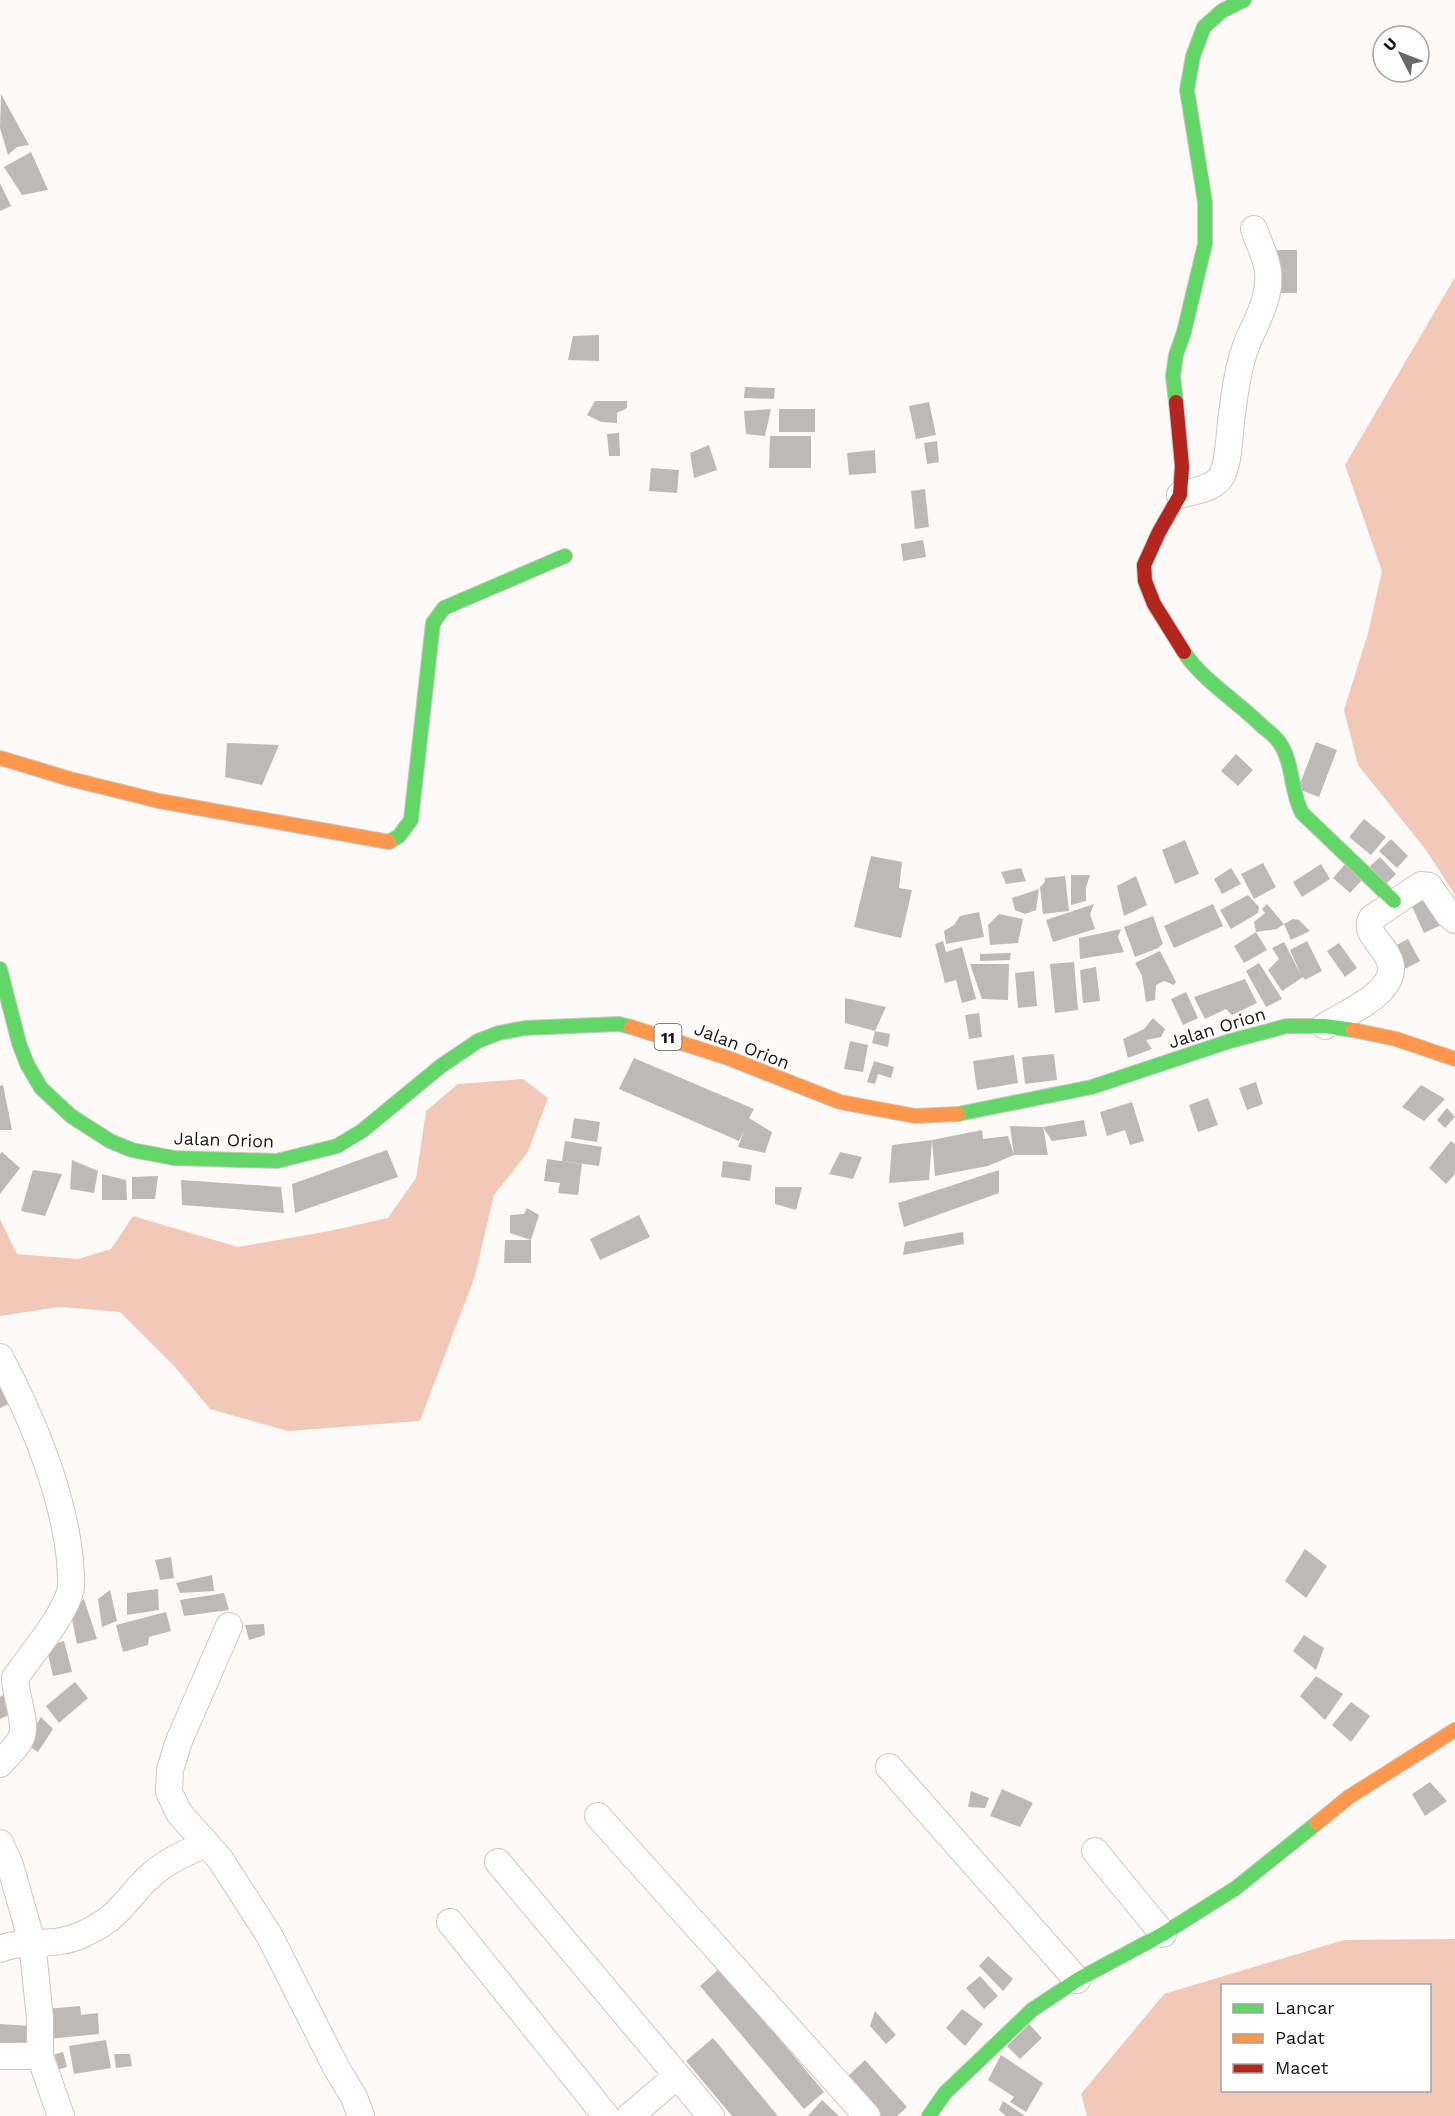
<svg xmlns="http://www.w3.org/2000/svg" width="1455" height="2116" viewBox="0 0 1455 2116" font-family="'Work Sans',sans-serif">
<rect width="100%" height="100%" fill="#fdfaf8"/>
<path fill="#f2c9b8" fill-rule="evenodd" d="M 1455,277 L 1455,895 L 1426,850 L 1358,765 L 1344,710 L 1368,633 L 1382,571 L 1345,465 Z
M 523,1079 L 548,1098 L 528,1152 L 494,1195 L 475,1276 L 420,1421 L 288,1431 L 210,1409 L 175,1367 L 120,1312 L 59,1307 L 0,1316 L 0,1219 L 17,1254 L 78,1259 L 111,1249 L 133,1216 L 238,1247 L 329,1231 L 388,1218 L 416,1178 L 426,1111 L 458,1084 Z
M 1455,1939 L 1455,2116 L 1087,2116 L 1081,2094 L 1164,1994 L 1344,1940 ZM 1222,1986 L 1430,1986 L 1430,2090 L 1222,2090 Z"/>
<path fill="#bcb9b7" d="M 1,94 L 29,145 L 17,147 L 8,155 L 0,128 Z
M 31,152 L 48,190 L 22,195 L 4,167 Z
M 0,183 L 11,206 L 0,211 Z
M 1270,250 L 1297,250 L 1297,293 L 1270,293 Z
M 599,335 L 599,361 L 568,360 L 573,336 Z
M 745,387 L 775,388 L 774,399 L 744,398 Z
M 595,401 L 627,401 L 627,408 L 617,413 L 617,423 L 601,422 L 587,415 Z
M 929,402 L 936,435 L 916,439 L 909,406 Z
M 771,409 L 765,436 L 746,434 L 744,411 Z
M 779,409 L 815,409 L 815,432 L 779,432 Z
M 619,433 L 620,456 L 609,456 L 607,434 Z
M 770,436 L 811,436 L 811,468 L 769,468 Z
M 937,441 L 939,462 L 927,464 L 924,443 Z
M 709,445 L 717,470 L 694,478 L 690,453 Z
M 875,450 L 876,473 L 849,475 L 847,453 Z
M 651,468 L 679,470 L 677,493 L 649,491 Z
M 925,489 L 929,527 L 915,529 L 911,491 Z
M 923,540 L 926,557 L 903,561 L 901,544 Z
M 1316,742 L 1337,750 L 1319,797 L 1298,789 Z
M 227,743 L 279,745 L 262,785 L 225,777 Z
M 1236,754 L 1253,770 L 1238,786 L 1221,771 Z
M 1364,819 L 1386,837 L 1371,855 L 1349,837 Z
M 1391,839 L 1408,856 L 1397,868 L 1379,851 Z
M 1185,840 L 1199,874 L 1175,884 L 1162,850 Z
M 871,856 L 902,862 L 899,888 L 912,890 L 901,938 L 854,927 Z
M 1380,857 L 1396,874 L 1383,887 L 1366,870 Z
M 1347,862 L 1365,877 L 1350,893 L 1333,878 Z
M 1263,863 L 1276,887 L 1254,899 L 1241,874 Z
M 1321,864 L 1330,879 L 1302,897 L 1293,882 Z
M 1021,868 L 1026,881 L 1006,884 L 1001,872 Z
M 1231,868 L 1241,884 L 1222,894 L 1214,879 Z
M 1071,875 L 1090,875 L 1086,887 L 1086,901 L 1071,905 Z
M 1065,876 L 1069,911 L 1043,914 L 1040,887 L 1045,882 L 1045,878 Z
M 1136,876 L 1147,905 L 1124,916 L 1117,886 Z
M 1039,889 L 1036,910 L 1025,914 L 1015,910 L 1012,898 Z
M 1427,894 L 1441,925 L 1424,933 L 1410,902 Z
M 1248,895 L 1259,907 L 1258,913 L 1231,929 L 1220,910 Z
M 1094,904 L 1090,914 L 1095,929 L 1053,942 L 1046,920 Z
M 1213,904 L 1223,926 L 1174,948 L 1164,926 Z
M 1267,904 L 1284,924 L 1277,929 L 1256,932 L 1267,950 L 1244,963 L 1234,946 L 1256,932 L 1254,922 L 1265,913 L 1262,909 Z
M 979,912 L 984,937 L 946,944 L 944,931 L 954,925 L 960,916 Z
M 999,914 L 1023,919 L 1018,943 L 990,945 L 988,925 Z
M 1153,916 L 1163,944 L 1158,948 L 1135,957 L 1124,927 Z
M 1293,919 L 1299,920 L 1310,931 L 1291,940 L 1284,924 Z
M 1121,929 L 1118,937 L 1124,952 L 1080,959 L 1079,938 Z
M 1408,939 L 1420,961 L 1403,970 L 1391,948 Z
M 943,941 L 946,952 L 962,947 L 976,999 L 962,1003 L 956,980 L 945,983 L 935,944 Z
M 1307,941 L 1322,971 L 1305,980 L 1303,977 L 1282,991 L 1268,970 L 1279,959 L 1272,948 L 1284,942 L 1301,975 L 1290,950 Z
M 1339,943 L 1357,968 L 1345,977 L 1327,951 Z
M 1160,951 L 1176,982 L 1174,985 L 1164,981 L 1156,985 L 1155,1000 L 1146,1002 L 1142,976 L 1135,963 Z
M 1011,953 L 1010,960 L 980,961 L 980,954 Z
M 1074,962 L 1078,1010 L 1055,1013 L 1050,964 Z
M 1259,963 L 1282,999 L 1266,1007 L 1246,971 Z
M 970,964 L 1009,964 L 1008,1000 L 982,999 Z
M 1096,967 L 1100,1001 L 1083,1003 L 1080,970 Z
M 1034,971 L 1037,1006 L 1018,1008 L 1015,973 Z
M 1245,979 L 1257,1003 L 1232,1015 L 1226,1009 L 1205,1019 L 1194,997 Z
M 1186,992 L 1198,1018 L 1183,1025 L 1171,999 Z
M 845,998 L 886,1007 L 875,1031 L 845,1023 Z
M 979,1013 L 982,1037 L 969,1039 L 965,1015 Z
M 1153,1018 L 1165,1029 L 1161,1037 L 1146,1040 L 1152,1049 L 1128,1058 L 1123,1039 L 1144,1029 Z
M 875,1031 L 890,1034 L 888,1047 L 872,1043 Z
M 850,1041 L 868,1045 L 863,1072 L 844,1069 Z
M 1054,1054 L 1057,1080 L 1025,1084 L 1022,1057 Z
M 1014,1055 L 1018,1083 L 977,1090 L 973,1061 Z
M 634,1058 L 754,1109 L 749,1118 L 772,1132 L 765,1153 L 738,1147 L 744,1131 L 739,1141 L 619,1089 Z
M 874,1061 L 894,1067 L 891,1078 L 878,1074 L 875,1084 L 867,1082 Z
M 1256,1082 L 1263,1104 L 1247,1110 L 1239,1088 Z
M 3,1085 L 12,1130 L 0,1130 L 0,1086 Z
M 1421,1085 L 1445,1099 L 1424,1121 L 1402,1107 Z
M 1208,1098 L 1218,1125 L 1198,1132 L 1189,1105 Z
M 1132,1102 L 1144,1141 L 1130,1145 L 1125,1130 L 1107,1136 L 1100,1112 Z
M 1447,1108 L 1455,1117 L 1445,1128 L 1437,1120 Z
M 574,1118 L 600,1122 L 597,1142 L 571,1138 Z
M 1084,1120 L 1087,1136 L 1052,1141 L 1043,1127 L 1048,1155 L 1014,1155 L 1010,1126 L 1043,1127 Z
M 982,1130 L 983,1139 L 1008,1136 L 1014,1155 L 988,1166 L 935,1176 L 932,1140 L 929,1180 L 889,1183 L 892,1145 L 932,1140 Z
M 565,1141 L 602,1147 L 599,1166 L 562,1161 Z
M 1451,1141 L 1455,1144 L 1455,1174 L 1446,1184 L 1429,1168 Z
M 387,1150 L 398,1177 L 295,1213 L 292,1184 Z
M 2,1152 L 20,1168 L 0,1194 L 0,1154 Z
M 840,1152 L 862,1157 L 853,1179 L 829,1174 Z
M 547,1159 L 582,1164 L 578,1195 L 558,1193 L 560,1183 L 544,1181 Z
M 72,1160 L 98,1171 L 94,1193 L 70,1189 Z
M 723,1161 L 752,1165 L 750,1181 L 721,1177 Z
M 33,1170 L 62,1174 L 45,1216 L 21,1211 Z
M 999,1170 L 999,1193 L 904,1227 L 898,1203 Z
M 102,1174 L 126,1180 L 127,1200 L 102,1200 Z
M 158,1176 L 155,1199 L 132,1199 L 132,1177 Z
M 181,1180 L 281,1187 L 284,1213 L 182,1205 Z
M 775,1187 L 802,1187 L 796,1210 L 775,1204 Z
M 527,1208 L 539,1215 L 531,1240 L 510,1233 L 510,1215 L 524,1214 Z
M 639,1215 L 650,1237 L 600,1260 L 590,1239 Z
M 963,1232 L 964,1244 L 903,1255 L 905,1242 Z
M 505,1240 L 531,1240 L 531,1263 L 504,1263 Z
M 0,1382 L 9,1404 L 0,1408 Z
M 1305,1549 L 1327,1566 L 1306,1598 L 1285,1581 Z
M 171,1557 L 174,1578 L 160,1580 L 155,1560 Z
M 212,1575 L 214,1591 L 180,1593 L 176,1583 Z
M 158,1589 L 159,1610 L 127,1615 L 127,1593 Z
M 110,1590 L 117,1621 L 102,1627 L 98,1599 Z
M 224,1593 L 229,1610 L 184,1616 L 180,1600 Z
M 84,1599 L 97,1639 L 77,1644 L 70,1609 Z
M 166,1612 L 171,1631 L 149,1637 L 148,1645 L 123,1652 L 116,1625 Z
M 264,1624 L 265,1635 L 249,1640 L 245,1625 Z
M 1304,1635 L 1324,1648 L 1316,1670 L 1293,1651 Z
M 64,1641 L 72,1672 L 53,1676 L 46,1646 Z
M 1316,1676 L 1343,1694 L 1325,1720 L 1300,1696 Z
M 75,1682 L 88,1698 L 59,1723 L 46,1706 Z
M 6,1693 L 17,1711 L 0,1719 L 0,1697 Z
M 1351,1702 L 1370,1716 L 1351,1742 L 1332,1725 Z
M 41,1717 L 53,1729 L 38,1752 L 24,1743 Z
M 1430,1782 L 1447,1801 L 1425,1816 L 1412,1794 Z
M 1002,1789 L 1033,1803 L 1020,1827 L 990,1816 Z
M 971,1791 L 989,1798 L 985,1808 L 968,1807 Z
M 988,1956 L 1013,1979 L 1003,1991 L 979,1966 Z
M 720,1968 L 824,2092 L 804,2109 L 700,1986 Z
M 980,1976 L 998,1996 L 984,2009 L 966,1988 Z
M 80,2006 L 81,2015 L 98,2013 L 99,2034 L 48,2039 L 46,2009 Z
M 962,2009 L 983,2024 L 965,2046 L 946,2028 Z
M 875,2011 L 896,2035 L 886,2044 L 870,2026 Z
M 0,2024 L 32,2026 L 35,2038 L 24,2050 L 0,2044 Z
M 1029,2024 L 1042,2038 L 1020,2059 L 1007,2046 Z
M 713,2038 L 778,2116 L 732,2116 L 686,2061 Z
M 106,2040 L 111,2068 L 74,2074 L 69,2046 Z
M 63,2052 L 67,2067 L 49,2072 L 45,2057 Z
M 114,2054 L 130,2054 L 132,2066 L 116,2068 Z
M 1001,2055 L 1043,2083 L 1026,2112 L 1010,2102 L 1014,2097 L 988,2080 Z
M 865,2060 L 907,2107 L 897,2116 L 881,2116 L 847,2077 Z
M 822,2100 L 839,2116 L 808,2116 Z
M 1003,2101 L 1025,2116 L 1006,2116 L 999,2110 Z"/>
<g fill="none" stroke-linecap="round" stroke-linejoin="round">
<defs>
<path id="street" d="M 1180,495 C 1194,491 1213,489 1221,477 C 1230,462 1229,431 1232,414 C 1235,391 1238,368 1246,346 C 1255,322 1271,300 1268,272 C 1267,258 1258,242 1254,229
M 1325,1026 C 1343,1015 1365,1006 1380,991 C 1414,956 1358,940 1372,918 L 1421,885 L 1429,886 L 1449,915 L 1455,920
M 0,1357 C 32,1418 63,1491 70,1560 C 70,1570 73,1583 70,1592 C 63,1617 31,1655 15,1678 C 15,1695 28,1724 21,1738 C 17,1747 7,1756 0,1764
M 229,1626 L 179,1741 L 170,1770 L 169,1792 L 179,1813 L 220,1859 L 269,1935 L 337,2069 L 354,2097 L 361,2116
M 889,1767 L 1077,1980
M 598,1816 L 867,2116
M 0,1843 L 10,1865 L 32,1942 L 40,2018 L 40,2056 L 61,2116
M 1095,1851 L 1163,1934
M 498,1862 L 711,2116
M 450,1922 L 606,2116
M 0,1949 C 28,1938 53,1948 81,1935 C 90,1931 101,1925 109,1919 C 123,1908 134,1891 147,1879 C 164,1862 185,1853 206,1844
M 0,2056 L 40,2056
M 630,2116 L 677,2076"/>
<path id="fast" d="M 1176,402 L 1173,376 L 1176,355 L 1184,332 L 1205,244 L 1205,202 L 1187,90 L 1193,56 L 1204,27 L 1222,11 L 1244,0
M 1184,652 C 1202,680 1238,702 1262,726 C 1268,731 1275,736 1279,742 C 1294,763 1290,791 1302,813 L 1394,901
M 389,842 L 399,836 L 411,820 L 433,623 L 444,608 L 565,556
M 0,969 L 19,1043 L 27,1064 L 41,1088 L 71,1116 L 110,1141 L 132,1150 L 174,1158 L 277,1161 L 337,1146 L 362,1131 L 441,1066 L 478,1041 L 499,1033 L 525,1028 L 619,1024 L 631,1027
M 958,1114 L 1092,1087 L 1230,1041 L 1287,1026 L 1325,1026 L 1353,1030
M 929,2116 L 945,2093 L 1032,2010 L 1077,1980 L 1163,1934 L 1236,1888 L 1317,1823"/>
<path id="slow" d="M 0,758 L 70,779 L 159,801 L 389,842
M 631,1027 L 728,1058 L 840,1102 L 915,1116 L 958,1114
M 1353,1030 L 1396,1039 L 1455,1059
M 1317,1823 L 1349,1797 L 1455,1730"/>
<path id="jam" d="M 1176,402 L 1182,466 L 1180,495 L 1159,532 L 1144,565 L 1145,581 L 1154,604 L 1184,652"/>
</defs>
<use href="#street" stroke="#cac7c5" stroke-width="28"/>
<use href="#fast" stroke="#cac7c5" stroke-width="16"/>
<use href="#slow" stroke="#cac7c5" stroke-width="16"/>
<use href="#jam" stroke="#cac7c5" stroke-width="16"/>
<use href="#street" stroke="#fffefe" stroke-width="26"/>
<use href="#fast" stroke="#63d668" stroke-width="14"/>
<use href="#slow" stroke="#ff974d" stroke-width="14"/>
<use href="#jam" stroke="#b3261e" stroke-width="14"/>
</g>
<g text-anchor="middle" stroke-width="4.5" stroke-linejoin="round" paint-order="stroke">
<rect fill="#fff" stroke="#5f5d5c" stroke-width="1.5" x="654.5" y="1024" width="27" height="26" rx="4.5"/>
<g font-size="16" font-weight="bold" fill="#1b1716">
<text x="668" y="1043">11</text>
</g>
<g font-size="18" fill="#1b1716" stroke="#fff">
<text transform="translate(1217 1028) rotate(-17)" y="6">Jalan Orion</text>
<text transform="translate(742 1046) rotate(21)" y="6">Jalan Orion</text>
<text transform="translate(224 1140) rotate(2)" y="6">Jalan Orion</text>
</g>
</g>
<rect x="1221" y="1984" width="210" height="108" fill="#ffffff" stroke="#a4a2a2" stroke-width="1.5"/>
<rect x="1233" y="2004" width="30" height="9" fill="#63d668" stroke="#a4a2a2" stroke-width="1.5"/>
<text x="1275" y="2014" font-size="18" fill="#1b1716">Lancar</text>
<rect x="1233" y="2034" width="30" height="9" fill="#ff974d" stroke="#a4a2a2" stroke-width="1.5"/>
<text x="1275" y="2044" font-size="18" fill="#1b1716">Padat</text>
<rect x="1233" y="2064" width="30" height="9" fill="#b3261e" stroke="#a4a2a2" stroke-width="1.5"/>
<text x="1275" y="2074" font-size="18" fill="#1b1716">Macet</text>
<g transform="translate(1401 54) rotate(312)"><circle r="28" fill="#ffffff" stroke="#a4a2a2" stroke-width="1.5"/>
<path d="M0-4.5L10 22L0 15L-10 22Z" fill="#6a6665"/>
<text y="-9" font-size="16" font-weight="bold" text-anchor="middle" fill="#1b1716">U</text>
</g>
</svg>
